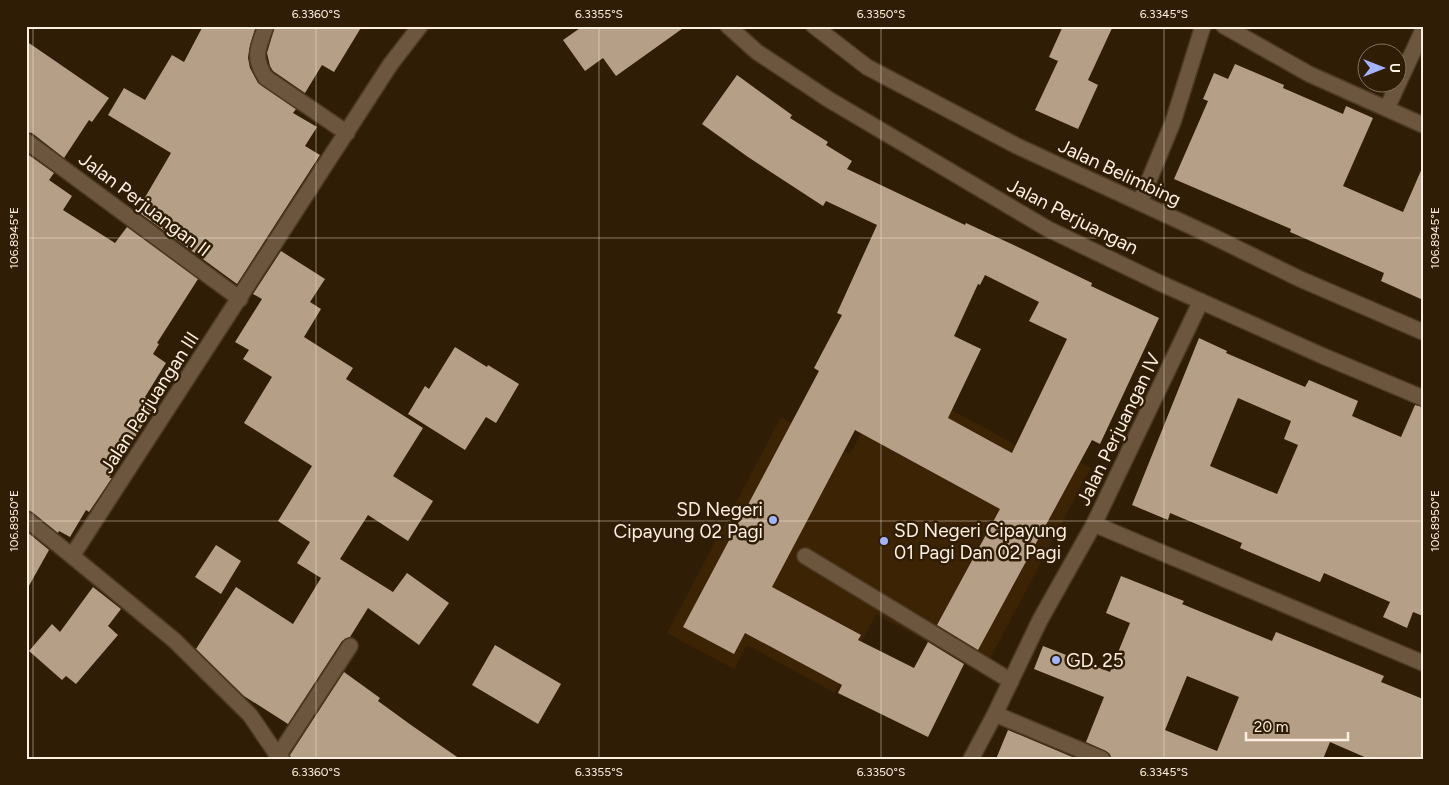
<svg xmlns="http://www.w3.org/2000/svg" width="1449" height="785" viewBox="0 0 1449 785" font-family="Figtree,sans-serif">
<rect width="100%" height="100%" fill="#301d06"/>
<path fill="#3b2304" d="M 891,377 L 1031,453 L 1038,440 L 1091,468 L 983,672 L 876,614 L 835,693 L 747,645 L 734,669 L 667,633 L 781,417 L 850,454 Z"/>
<path fill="#b69f87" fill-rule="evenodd" d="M 203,26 L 256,26 L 250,45 L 248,58 L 250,68 L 258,83 L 296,109 L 293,113 L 317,127 L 305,146 L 320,155 L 237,284 L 137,211 L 171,153 L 108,115 L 124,88 L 145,100 L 172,55 L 184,62 Z
M 275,26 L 362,26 L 334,72 L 322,65 L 305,93 L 273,71 L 270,66 L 267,53 Z
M 583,26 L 686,26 L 616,76 L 603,58 L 585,71 L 563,40 Z
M 1063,26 L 1113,26 L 1088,80 L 1098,85 L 1078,129 L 1035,110 L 1058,61 L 1049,57 Z
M 26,41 L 109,98 L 92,122 L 89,120 L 64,158 L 32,133 L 26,132 Z
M 1235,64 L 1284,85 L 1283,88 L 1343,114 L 1346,106 L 1373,118 L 1343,186 L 1403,212 L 1423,166 L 1423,300 L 1381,281 L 1384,273 L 1290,232 L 1291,229 L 1174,179 L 1208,101 L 1203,99 L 1214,73 L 1228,79 Z
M 737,75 L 792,115 L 790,118 L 828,142 L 826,145 L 852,161 L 847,169 L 965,225 L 966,223 L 1020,248 L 1092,283 L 1091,286 L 1159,318 L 1100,444 L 1092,440 L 978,650 L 937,625 L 1000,509 L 855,430 L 772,587 L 861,635 L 858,640 L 914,668 L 928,642 L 964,664 L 928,737 L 838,693 L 842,685 L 745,633 L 734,654 L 683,627 L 819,371 L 814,368 L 842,315 L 837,313 L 877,225 L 826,201 L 823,206 L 748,157 L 702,124 ZM 985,275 L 1039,302 L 1029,321 L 1067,339 L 1012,453 L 948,418 L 981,349 L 954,336 L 978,284 L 980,285 Z
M 26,153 L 54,173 L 49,180 L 72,196 L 63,210 L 115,243 L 127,227 L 198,279 L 157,343 L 159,344 L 153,354 L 166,363 L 145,397 L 156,404 L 109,478 L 112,478 L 89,512 L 86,510 L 70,537 L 59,531 L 58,533 L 32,512 L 26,510 Z
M 281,251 L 325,279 L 310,302 L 321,309 L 304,337 L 353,368 L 346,379 L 423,428 L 393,476 L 433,501 L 408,541 L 368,515 L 340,559 L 393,592 L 407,573 L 449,603 L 419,645 L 368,608 L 350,637 L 342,641 L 288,724 L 244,696 L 196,649 L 236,587 L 293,624 L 321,578 L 297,563 L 310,542 L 278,521 L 312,466 L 244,423 L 272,377 L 243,359 L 249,350 L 235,342 L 262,299 L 253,294 Z
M 1199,338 L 1227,351 L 1226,353 L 1305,387 L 1309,380 L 1358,401 L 1352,416 L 1401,437 L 1415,405 L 1423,407 L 1423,616 L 1413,612 L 1407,628 L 1383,617 L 1390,602 L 1324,573 L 1320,582 L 1240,548 L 1242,543 L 1170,513 L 1168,520 L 1132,505 ZM 1238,398 L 1291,421 L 1284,439 L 1298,445 L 1277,494 L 1210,466 Z
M 455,347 L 487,367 L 488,365 L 519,384 L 496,423 L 486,417 L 465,450 L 408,414 L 425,386 L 429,389 Z
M 26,531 L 49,550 L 26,591 Z
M 216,545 L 241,561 L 221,594 L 195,577 Z
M 1121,576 L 1184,601 L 1182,604 L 1272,641 L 1276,632 L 1384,676 L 1381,682 L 1423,699 L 1423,759 L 1369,759 L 1330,742 L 1323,759 L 1111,759 L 1110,754 L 1106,751 L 1086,742 L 1104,697 L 1034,669 L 1043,646 L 1110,672 L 1130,623 L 1106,613 ZM 1187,676 L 1239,697 L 1217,751 L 1165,730 Z
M 93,587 L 121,609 L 108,626 L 118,635 L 76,684 L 66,676 L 62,680 L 29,651 L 52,624 L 60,632 Z
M 495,645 L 561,684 L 538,724 L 472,685 Z
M 344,672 L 380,698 L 378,701 L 411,725 L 460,759 L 291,759 L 290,755 Z
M 1008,730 L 1077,759 L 996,759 Z"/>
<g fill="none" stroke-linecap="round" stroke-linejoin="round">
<defs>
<path id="lane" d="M 805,556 L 1011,681"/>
<path id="street" d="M 266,26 C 258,48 252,57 266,78 L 347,133
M 728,26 L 757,52 L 828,99 L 1048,229 L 1160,283 L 1323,356 L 1423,398
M 814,26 L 867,67 L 1017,146 L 1212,236 L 1300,279 L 1423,332
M 1224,26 L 1309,74 L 1423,125
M 1387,108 L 1423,30
M 26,141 L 240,299
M 1140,202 L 1173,122 L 1203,26
M 26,519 L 72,556
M 1094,524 L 1423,663
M 995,714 L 1102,759
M 278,756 L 350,646
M 282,759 L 278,756 L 250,715 L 174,640 L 72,556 L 390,65 L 420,26
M 971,759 L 995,714 L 1040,620 L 1094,524 L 1201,301"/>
</defs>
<use href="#lane" stroke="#4d3a25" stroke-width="18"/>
<use href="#street" stroke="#4d3a25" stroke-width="18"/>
<use href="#lane" stroke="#6c563e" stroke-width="15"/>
<use href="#street" stroke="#6c563e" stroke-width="15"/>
</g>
<path fill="none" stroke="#fdefe2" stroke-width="1" stroke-opacity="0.45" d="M 33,26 L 33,759M 316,26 L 316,759M 599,26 L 599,759M 881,26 L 881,759M 1164,26 L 1164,759M 26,238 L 1423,238M 26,521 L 1423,521"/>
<g fill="#a2b2fd" stroke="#301d06" stroke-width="2">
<circle cx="773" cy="520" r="5"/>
<circle cx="884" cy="541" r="5"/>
<circle cx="1056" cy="660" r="5"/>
</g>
<g text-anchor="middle" stroke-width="5" stroke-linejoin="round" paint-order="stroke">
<g font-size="19" fill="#fdefe2" stroke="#301d06">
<text transform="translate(1120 172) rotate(25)" y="7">Jalan Belimbing</text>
<text transform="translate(145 204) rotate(37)" y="7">Jalan Perjuangan II</text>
<text transform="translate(1073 216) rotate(27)" y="7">Jalan Perjuangan</text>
<text transform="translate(149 402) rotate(-57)" y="7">Jalan Perjuangan III</text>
<text transform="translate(1118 429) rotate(-64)" y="7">Jalan Perjuangan IV</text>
</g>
<g font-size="19" fill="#fdefe2" stroke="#301d06" text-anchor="start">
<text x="763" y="516" text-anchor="end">SD Negeri<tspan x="763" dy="22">Cipayung 02 Pagi</tspan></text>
<text x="894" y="537">SD Negeri Cipayung<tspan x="894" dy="22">01 Pagi Dan 02 Pagi</tspan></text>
<text x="1066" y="667">GD. 25</text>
</g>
</g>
<rect width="1449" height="785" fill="none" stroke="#301d06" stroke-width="55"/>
<g transform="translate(1382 68) rotate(90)"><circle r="24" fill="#301d06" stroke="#82715e"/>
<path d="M0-4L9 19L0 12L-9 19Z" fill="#a2b2fd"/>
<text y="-8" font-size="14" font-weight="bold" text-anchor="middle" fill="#fdefe2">U</text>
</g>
<path d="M1246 732v8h102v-8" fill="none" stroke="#fdefe2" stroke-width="2.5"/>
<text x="1254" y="732" font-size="15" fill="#fdefe2" stroke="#301d06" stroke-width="4" paint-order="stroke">20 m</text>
<rect x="28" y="28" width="1394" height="730" fill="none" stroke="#fdefe2" stroke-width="2"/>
<g font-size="12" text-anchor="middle" fill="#fdefe2">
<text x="316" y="18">6.3360°S</text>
<text x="599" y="18">6.3355°S</text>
<text x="881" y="18">6.3350°S</text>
<text x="1164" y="18">6.3345°S</text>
<text transform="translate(1435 238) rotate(-90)" y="4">106.8945°E</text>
<text transform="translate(14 238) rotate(-90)" y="4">106.8945°E</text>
<text transform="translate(1435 521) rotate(-90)" y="4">106.8950°E</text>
<text transform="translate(14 521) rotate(-90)" y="4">106.8950°E</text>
<text x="316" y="776">6.3360°S</text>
<text x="599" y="776">6.3355°S</text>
<text x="881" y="776">6.3350°S</text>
<text x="1164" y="776">6.3345°S</text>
</g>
</svg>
